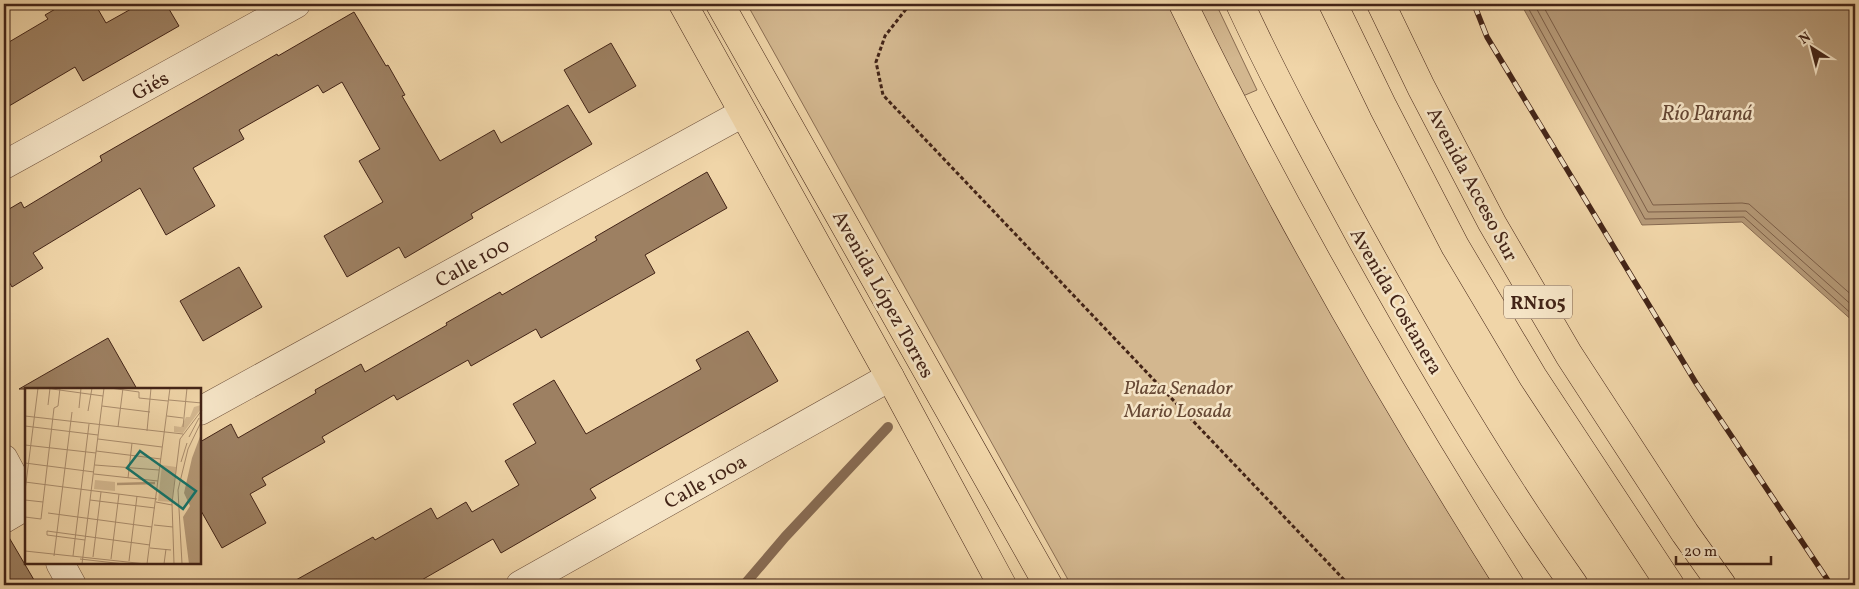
<svg xmlns="http://www.w3.org/2000/svg" width="1859" height="589" viewBox="0 0 1859 589" font-family="Vollkorn,serif">
<rect width="100%" height="100%" fill="#f0d5a8"/>
<filter id="stains"><feTurbulence type="fractalNoise" baseFrequency=".004" numOctaves="4"/><feColorMatrix values="0 0 0 0 .2 0 0 0 0 .09 0 0 0 0 .02 0 0 0 .5 -.17"/></filter>
<radialGradient id="worn" r=".72"><stop offset=".6" stop-color="#630" stop-opacity="0"/><stop offset="1" stop-color="#630" stop-opacity=".3"/></radialGradient>
<path fill="#d3b78f" stroke="#8b6e53" d="M 747,4 L 1169,4 L 1493,585 L 1071,585 Z
M 1197,4 L 1216,4 L 1257,90 L 1243,96 Z"/>
<path fill="#b59977" stroke="#876a51" d="M 1521,4 L 1855,4 L 1855,323 L 1742,222 L 1642,225 Z"/>
<g fill="none" stroke-linecap="round" stroke-linejoin="round">
<path stroke="#7c5e47" stroke-width="1" d="M 1526,4 L 1645,219 L 1744,217 L 1855,317
M 1534,4 L 1648,212 L 1746,211 L 1855,308
M 1542,4 L 1653,205 L 1742,203 L 1749,204 L 1855,298"/>
<path stroke="#876a51" stroke-width="10" d="M 744,585 L 785,537 L 888,427"/>
</g>
<path fill="#9d8062" stroke="#432417" d="M 64,4 L 95,4 L 106,23 L 140,4 L 166,4 L 179,26 L 83,81 L 75,67 L 4,109 L 4,45 L 48,19 L 45,15 Z
M 354,12 L 386,66 L 388,65 L 405,95 L 402,96 L 440,161 L 494,130 L 501,143 L 568,105 L 592,144 L 471,214 L 473,218 L 405,258 L 399,247 L 347,277 L 324,236 L 383,202 L 359,161 L 380,149 L 342,82 L 323,93 L 318,85 L 239,130 L 244,139 L 193,168 L 215,206 L 166,235 L 140,188 L 33,253 L 43,268 L 12,287 L 4,273 L 4,212 L 21,202 L 24,208 L 102,161 L 100,156 L 277,54 L 278,56 Z
M 611,43 L 636,86 L 589,113 L 564,70 Z
M 707,172 L 727,208 L 645,255 L 655,273 L 541,338 L 536,329 L 471,366 L 468,360 L 397,400 L 394,395 L 322,437 L 325,442 L 262,478 L 266,485 L 250,494 L 266,523 L 222,548 L 200,509 L 200,442 L 231,424 L 238,438 L 316,393 L 315,390 L 361,364 L 365,372 L 447,325 L 446,323 L 500,292 L 502,295 L 597,240 L 595,237 Z
M 239,267 L 262,307 L 203,341 L 180,301 Z
M 748,331 L 778,381 L 590,489 L 596,498 L 501,553 L 493,539 L 413,585 L 287,585 L 373,537 L 375,540 L 431,508 L 437,519 L 466,502 L 472,512 L 519,485 L 505,461 L 536,443 L 513,404 L 554,380 L 586,434 L 701,369 L 696,360 Z
M 108,338 L 137,389 L 19,389 Z
M 7,534 L 37,585 L 4,585 L 4,535 Z"/>
<g fill="none" stroke-linecap="round" stroke-linejoin="round">
<defs>
<path id="minor" d="M 4,165 L 296,4
M 200,411 L 743,113
M 4,459 L 26,500
M 4,519 L 26,506
M 60,563 L 72,585
M 520,585 L 890,377"/>
<path id="major" d="M 683,4 L 890,377 L 1002,585
M 720,4 L 1048,585
M 1183,4 C 1280,204 1391,397 1510,585
M 1240,4 C 1277,84 1319,161 1361,238 C 1427,357 1496,475 1574,585"/>
<path id="highway" d="M 1333,4 L 1383,107 L 1455,246 L 1533,377 L 1670,585
M 1381,4 L 1421,87 L 1492,223 L 1569,355 L 1685,533 L 1722,585"/>
</defs>
<use href="#minor" stroke="#6e503b" stroke-width="29"/>
<use href="#major" stroke="#432417" stroke-width="29"/>
<use href="#highway" stroke="#432417" stroke-width="29"/>
<path stroke="#432417" stroke-width="3" stroke-dasharray="4 2.5" stroke-linecap="butt" d="M 910,4 L 885,36 L 876,62 L 883,95 L 1349,585"/>
<use href="#minor" stroke="#f5e4c6" stroke-width="28"/>
<use href="#major" stroke="#f0d5a8" stroke-width="28"/>
<use href="#highway" stroke="#f0d5a8" stroke-width="28"/>
<defs>
<path id="rail" d="M 1474,4 L 1487,37 L 1696,383 L 1831,585"/>
</defs>
<use href="#rail" stroke="#432417" stroke-width="5.5"/>
<use href="#rail" stroke="#f5e4c6" stroke-width="4" stroke-dasharray="11" stroke-linecap="butt"/>
</g>
<g text-anchor="middle" stroke-width="5" stroke-linejoin="round" paint-order="stroke">
<rect fill="#f5e4c6" stroke="#785e4c" stroke-width="1" x="1504" y="285.5" width="68" height="33" rx="4"/>
<g font-size="19" font-weight="bold" fill="#432417">
<text x="1538" y="309">RN105</text>
</g>
<g font-size="20" fill="#432417" stroke="#f5e4c6">
<text transform="translate(150 85) rotate(-29)" y="7">Giés</text>
<text transform="translate(1473 184) rotate(62)" y="7">Avenida Acceso Sur</text>
<text transform="translate(472 262) rotate(-29)" y="7">Calle 100</text>
<text transform="translate(884 294) rotate(61)" y="7">Avenida López Torres</text>
<text transform="translate(1397 301) rotate(60)" y="7">Avenida Costanera</text>
<text transform="translate(705 481) rotate(-29)" y="7">Calle 100a</text>
</g>
<g font-size="20" font-style="italic" fill="#674935" stroke="#f5e4c6">
<text x="1178" y="394">Plaza Senador<tspan x="1178" dy="23">Mario Losada</tspan></text>
</g>
<g font-size="21" font-style="italic" fill="#654734" stroke="#f5e4c6">
<text x="1707" y="120">Río Paraná</text>
</g>
</g>
<g transform="translate(25 388)">
<rect width="176" height="176" fill="#f0d5a8"/>
<path d="M 176,17 L 176,21 L 158,45 L 149,44 L 149,38 L 156,39 L 161,29 L 165,29 L 169,19 ZM 137,77 L 151,79 L 147,114 L 133,113 ZM 70,92 L 90,94 L 90,103 L 69,101 Z" fill="#d3b78f"/>
<path d="M 176,46 L 176,176 L 164,176 L 158,129 L 165,118 L 159,105 L 167,70 Z" fill="#b59977"/>
<path fill="none" stroke="#b59977" stroke-width="2.5" d="M 92,96 L 130,95"/>
<path fill="none" stroke="#ab8e6e" stroke-width="1" d="M 20,0 L 78,8M 85,0 L 114,4 L 114,10 L 143,13M 144,12 L 177,15M 23,17 L 25,0M 77,18 L 125,24M 54,20 L 56,0M 63,23 L 67,0M 0,28 L 158,46M 142,28 L 158,30M 0,38 L 73,47M 93,39 L 98,0M 158,39 L 162,0M 122,43 L 126,0M 164,49 L 174,30M 73,51 L 137,59M 0,57 L 71,65M 71,63 L 136,71M 156,74 L 162,55M 0,75 L 69,84M 70,77 L 134,82M 69,86 L 133,93M 103,90 L 107,55M 0,94 L 132,111M 0,103 L 13,0M 0,112 L 18,114M 65,112 L 130,120M 131,114 L 147,117M 23,125 L 127,139M 0,129 L 16,131 L 29,20 L 33,18 L 35,0M 129,137 L 148,139M 22,143 L 125,157M 22,143 L 22,147 L 60,152M 125,160 L 146,162M 0,163 L 121,176M 29,168 L 47,24M 48,168 L 64,36M 68,169 L 76,104M 55,171 L 99,176M 86,171 L 94,106M 104,173 L 112,108M 57,176 L 79,0M 122,176 L 145,0M 139,176 L 141,161M 149,176 L 147,115 L 155,51 L 177,22M 157,176 L 153,102 L 163,61 L 177,32"/>
<path fill="#0f766e" fill-opacity="0.15" stroke="#0f766e" stroke-width="2.5" d="M 115,63 L 171,103 L 158,121 L 102,80 Z"/>
<rect width="176" height="176" fill="none" stroke="#432417" stroke-width="2.5"/>
</g>
<rect width="1859" height="589" fill="none" stroke="#f0d5a8" stroke-width="20"/>
<rect x="5" y="5" width="1849" height="579" fill="none" stroke="#432417" stroke-width="2.5"/>
<rect x="10" y="10" width="1839" height="569" fill="none" stroke="#432417"/>
<g transform="translate(1812 48) rotate(324)" stroke="#f5e4c6" stroke-width="4" paint-order="stroke">
<path d="M0-4L9 19L0 12L-9 19Z" fill="#432417"/>
<text y="-8" font-size="14" font-weight="bold" text-anchor="middle" fill="#432417">N</text>
</g>
<path d="M1676 556v8h95v-8" fill="none" stroke="#432417" stroke-width="2.5"/>
<text x="1684" y="556" font-size="15" fill="#432417" stroke="#f5e4c6" stroke-width="4" paint-order="stroke">20 m</text>
<rect width="100%" height="100%" filter="url(#stains)"/>
<rect width="100%" height="100%" fill="url(#worn)"/>
</svg>
